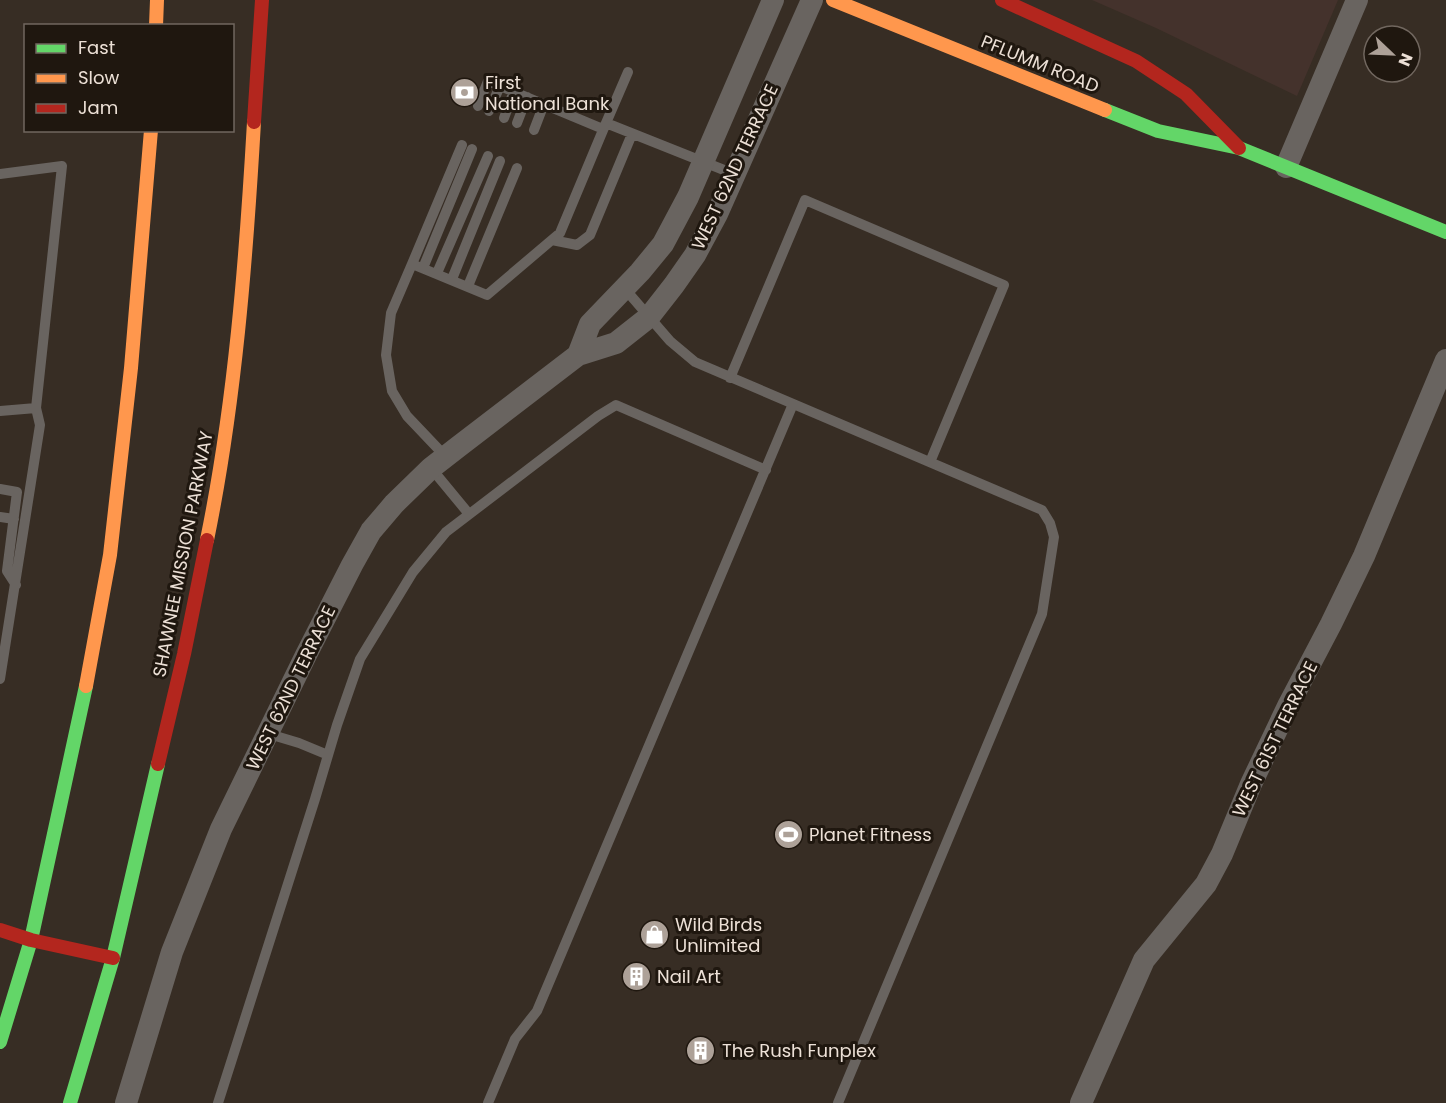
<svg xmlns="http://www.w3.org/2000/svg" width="1446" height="1103" viewBox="0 0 1446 1103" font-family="Poppins,sans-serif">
<rect width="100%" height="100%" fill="#372d24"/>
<path fill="#44322c" d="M 1092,0 L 1338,0 L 1297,96 L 1156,28 Z"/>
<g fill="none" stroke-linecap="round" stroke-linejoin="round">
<path stroke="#696460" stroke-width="10" d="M 478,106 L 488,81 L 603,129
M 489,111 L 500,86
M 504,118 L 514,91
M 517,123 L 527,97
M 606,123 L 628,72
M 534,130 L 544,104
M 0,174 L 62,166 L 36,408 L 0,411
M 552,240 L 577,245 L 590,235 L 632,134
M 412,264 L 462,145
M 423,268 L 472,149
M 437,273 L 488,156
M 452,279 L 500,161
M 468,286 L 517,168
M 625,289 L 670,341 L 695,362 L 1042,510 L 1050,523 L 1054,537 L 1042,614 L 838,1103
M 730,378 L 805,200 L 1004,285 L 930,462
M 445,456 L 407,416 L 392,391 L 386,355 L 391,313 L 412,264 L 487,295 L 560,233 L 606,123 L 734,174
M 431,468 L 469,514
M 0,489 L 17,492 L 7,571 L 16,585
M 0,517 L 14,519
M 0,679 L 40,425 L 36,408
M 269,734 L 299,743 L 328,755
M 218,1103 L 315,799 L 337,725 L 360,659 L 413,572 L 446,532 L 598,416 L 616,405 L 766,470
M 488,1103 L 515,1039 L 537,1011 L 793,404"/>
<path stroke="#696460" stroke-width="22" d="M 1286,167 L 1357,0
M 578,355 L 590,324 L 640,272 L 663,244 L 688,197 L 773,0
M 126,1103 L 172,952 L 221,829 L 306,655 L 352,565 L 371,531 L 394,504 L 431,468 L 458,447 L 578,355 L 616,343 L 649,317 L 674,285 L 695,255 L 717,214 L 812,0
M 1081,1103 L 1144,960 L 1206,884 L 1222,854 L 1251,784 L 1289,704 L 1331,624 L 1364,556 L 1446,360"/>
<path stroke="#63d668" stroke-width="14" d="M 1105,110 L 1158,131 L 1239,148 L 1446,232
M 0,1042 L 31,940 L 86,686
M 70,1103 L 113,958 L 158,764"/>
<path stroke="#ff974d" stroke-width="14" d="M 833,0 L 1105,110
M 156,26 L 157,0
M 207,540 C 235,403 246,261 254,122
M 86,686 L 110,555 L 131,368 L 151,130"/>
<path stroke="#b3261e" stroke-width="14" d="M 1002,0 L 1136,61 L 1186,94 L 1239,148
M 254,122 L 262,0
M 158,764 L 184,654 L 207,540
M 0,930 L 31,940 L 113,958"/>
</g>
<defs>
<symbol id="bank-disc" viewBox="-11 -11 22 22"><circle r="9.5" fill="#ada198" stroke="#1f170f"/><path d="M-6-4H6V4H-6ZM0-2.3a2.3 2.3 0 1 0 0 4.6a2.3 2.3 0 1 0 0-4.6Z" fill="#fff"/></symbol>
<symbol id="stadium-disc" viewBox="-11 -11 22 22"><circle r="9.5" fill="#ada198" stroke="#1f170f"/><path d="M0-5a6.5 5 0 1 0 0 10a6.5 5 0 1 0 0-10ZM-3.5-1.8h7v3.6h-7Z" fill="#fff"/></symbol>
<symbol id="shop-disc" viewBox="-11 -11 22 22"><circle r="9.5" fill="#ada198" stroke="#1f170f"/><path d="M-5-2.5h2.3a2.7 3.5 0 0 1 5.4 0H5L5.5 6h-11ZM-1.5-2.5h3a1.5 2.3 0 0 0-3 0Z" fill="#fff"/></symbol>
<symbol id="building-disc" viewBox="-11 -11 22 22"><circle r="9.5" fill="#ada198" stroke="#1f170f"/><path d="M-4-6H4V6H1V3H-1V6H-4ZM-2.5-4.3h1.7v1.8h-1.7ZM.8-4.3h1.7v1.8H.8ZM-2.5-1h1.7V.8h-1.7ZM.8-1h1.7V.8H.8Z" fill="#fff"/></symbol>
</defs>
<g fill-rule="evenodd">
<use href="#bank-disc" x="448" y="76" width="33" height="33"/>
<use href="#stadium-disc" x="772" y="818" width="33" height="33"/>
<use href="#shop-disc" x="638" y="918" width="33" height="33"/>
<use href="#building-disc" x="620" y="960" width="33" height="33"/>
<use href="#building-disc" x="684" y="1034" width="33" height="33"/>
</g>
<g text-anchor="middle" stroke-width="6" stroke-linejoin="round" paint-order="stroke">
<g font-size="18" fill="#ece0d6" stroke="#1f170f">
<text transform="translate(1040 64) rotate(22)" y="6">PFLUMM ROAD</text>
<text transform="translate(735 167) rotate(-65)" y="6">WEST 62ND TERRACE</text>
<text transform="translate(183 554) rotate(-79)" y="6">SHAWNEE MISSION PARKWAY</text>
<text transform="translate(291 688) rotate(-64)" y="6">WEST 62ND TERRACE</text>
<text transform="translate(1275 739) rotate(-64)" y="6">WEST 61ST TERRACE</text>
</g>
<g font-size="18" fill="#ece0d6" stroke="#1f170f" text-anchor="start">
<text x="485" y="89">First<tspan x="485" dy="21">National Bank</tspan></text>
<text x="809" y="841">Planet Fitness</text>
<text x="675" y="931">Wild Birds<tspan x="675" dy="21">Unlimited</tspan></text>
<text x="657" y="983">Nail Art</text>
<text x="722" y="1057">The Rush Funplex</text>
</g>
</g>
<rect x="24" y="24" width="210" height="108" fill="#1f170f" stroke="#71675f" stroke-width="1.5"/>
<rect x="36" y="44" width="30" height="9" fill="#63d668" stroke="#71675f" stroke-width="1.5"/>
<text x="78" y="54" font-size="18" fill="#ece0d6">Fast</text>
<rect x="36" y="74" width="30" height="9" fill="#ff974d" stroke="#71675f" stroke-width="1.5"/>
<text x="78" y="84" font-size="18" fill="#ece0d6">Slow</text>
<rect x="36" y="104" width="30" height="9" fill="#b3261e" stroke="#71675f" stroke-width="1.5"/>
<text x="78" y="114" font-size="18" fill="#ece0d6">Jam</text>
<g transform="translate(1392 54) rotate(113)"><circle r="28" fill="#1f170f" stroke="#71675f" stroke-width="1.5"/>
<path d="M0-4.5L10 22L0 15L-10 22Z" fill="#ada198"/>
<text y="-9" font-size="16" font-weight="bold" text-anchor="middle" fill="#ece0d6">N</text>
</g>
</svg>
